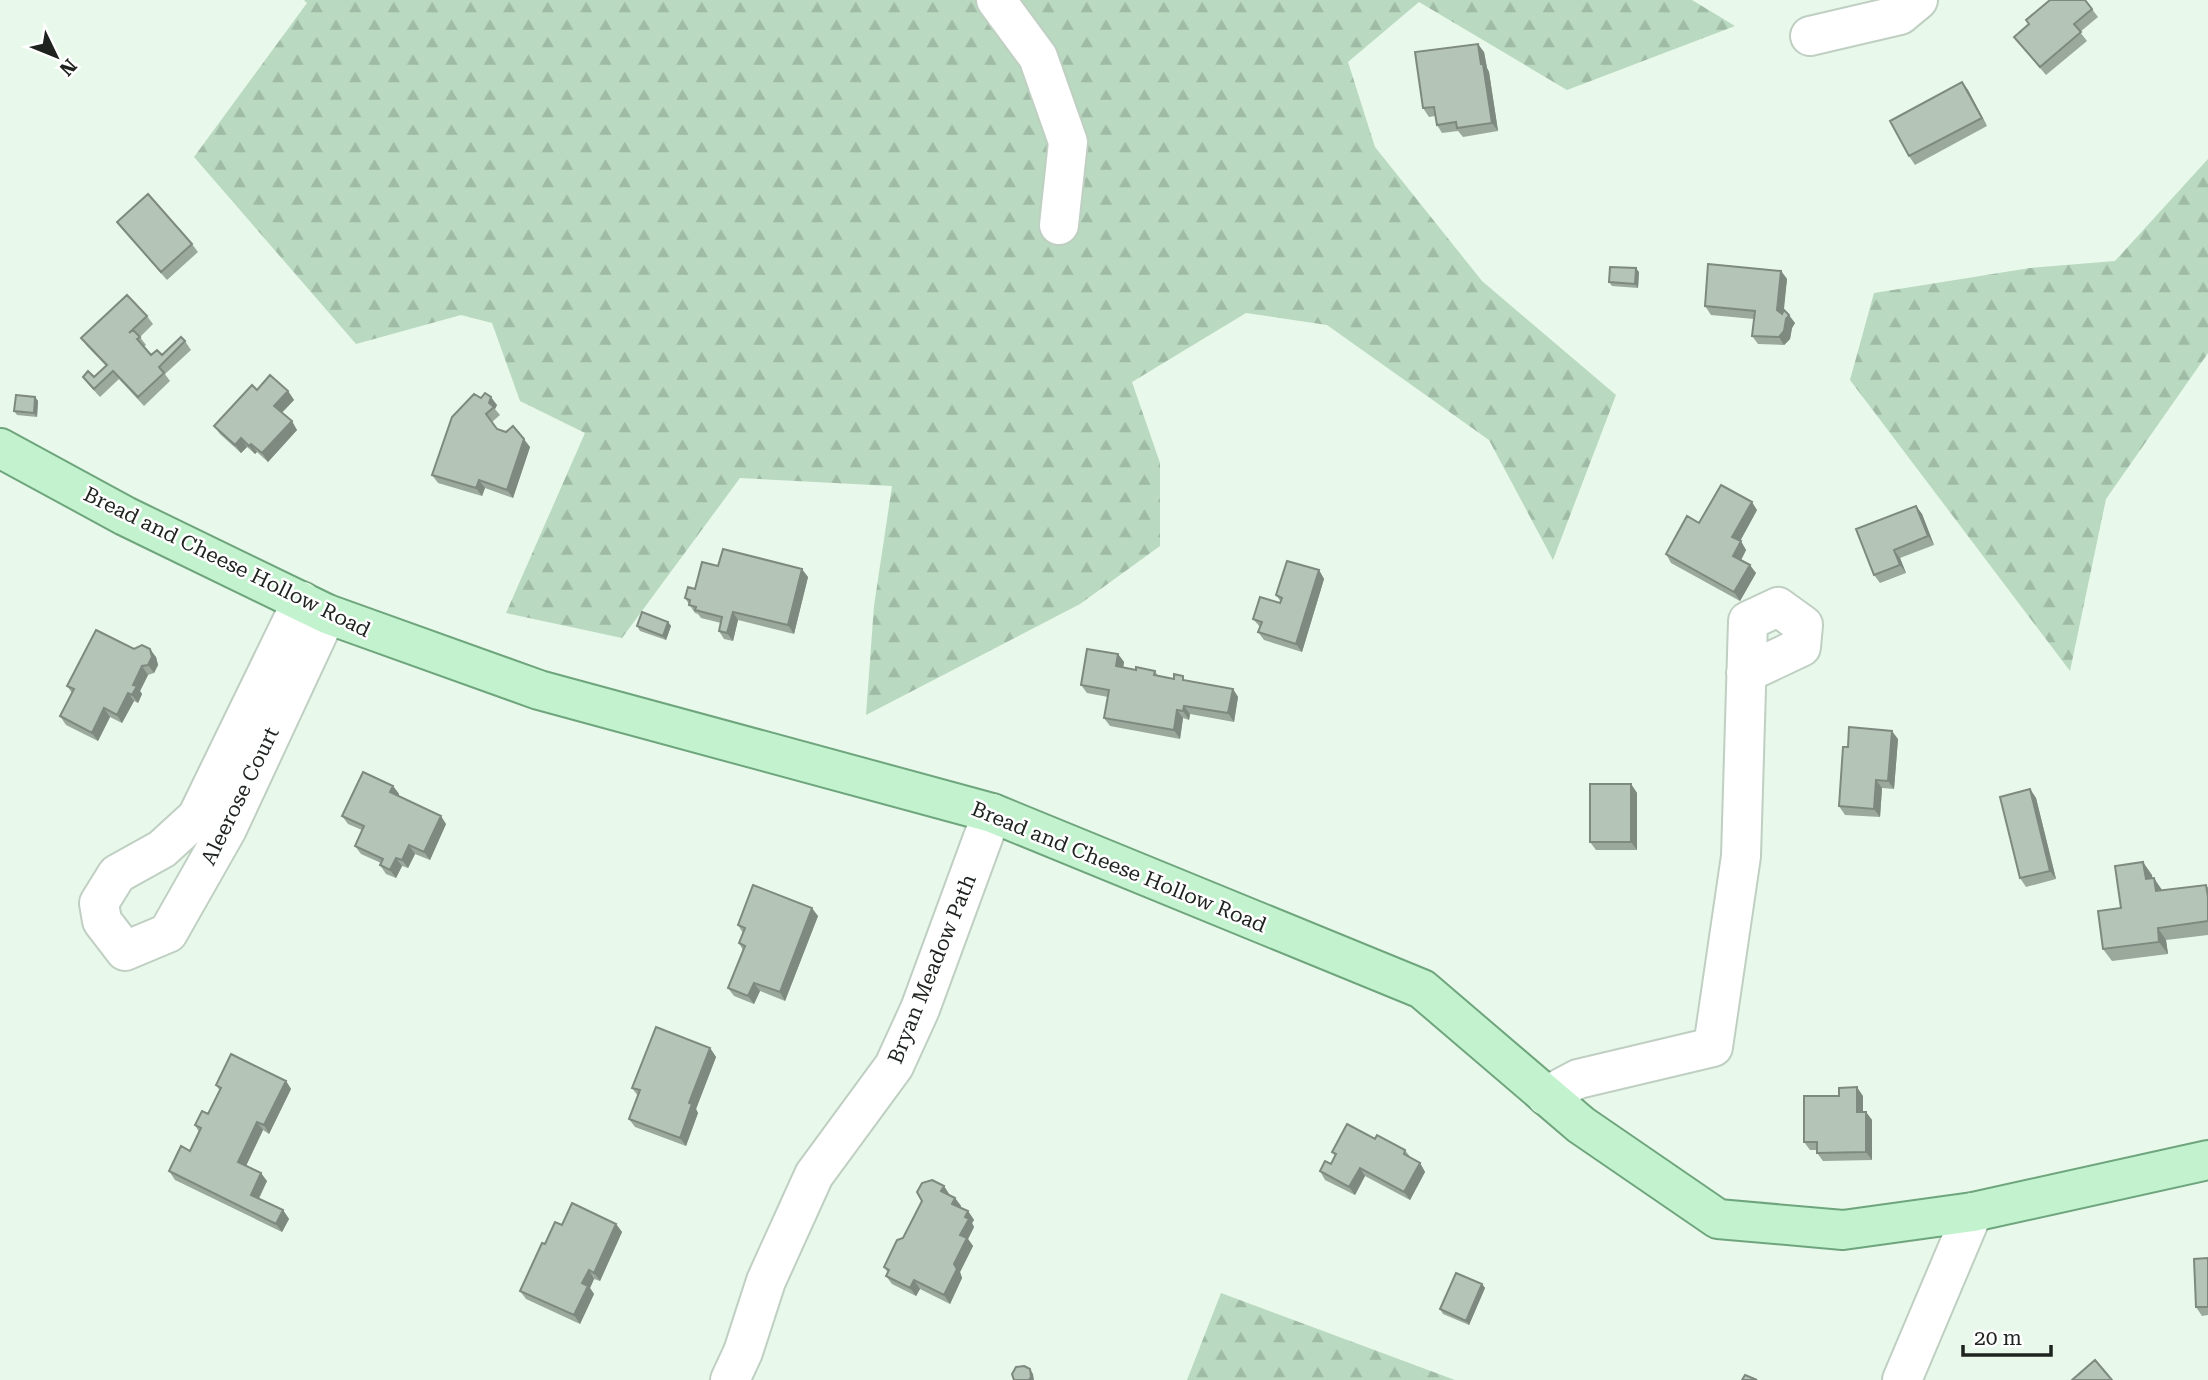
<svg xmlns="http://www.w3.org/2000/svg" width="2208" height="1380" viewBox="0 0 2208 1380" font-family="'Roboto Serif',serif">
<defs>
<pattern id="forest-firs" width="22" height="20" patternUnits="userSpaceOnUse" patternTransform="scale(1.75)"><rect width="22" height="20" fill="#b9d9c0"/><path d="M5 1l3.5 6h-7zM16 11l3.5 6h-7z" fill="#9fbaa5"/></pattern>
</defs>
<rect width="100%" height="100%" fill="#e8f8eb"/>
<path fill="url(#forest-firs)" d="M 304,0 L 1692,0 L 1735,26 L 1567,90 L 1419,2 L 1348,62 L 1375,147 L 1482,281 L 1616,395 L 1553,560 L 1489,440 L 1327,325 L 1246,313 L 1132,382 L 1160,463 L 1160,546 L 1080,604 L 866,715 L 874,606 L 892,486 L 740,478 L 622,638 L 506,613 L 585,433 L 520,401 L 492,323 L 461,315 L 356,344 L 194,157 L 307,3 Z
M 2208,159 L 2208,353 L 2106,499 L 2070,671 L 1850,380 L 1874,293 L 2030,268 L 2115,261 Z
M 1221,1293 L 1455,1380 L 1187,1380 Z"/>
<g fill="none" stroke-linecap="round" stroke-linejoin="round">
<defs>
<path id="minor" d="M 996,0 L 1038,57 L 1068,142 L 1059,225
M 1810,36 L 1900,15 L 1918,0
M 302,601 L 197,817 L 162,849 L 117,874 L 99,903 L 102,921 L 125,951 L 168,933 L 227,829 L 327,614
M 1546,1096 L 1578,1079 L 1713,1047 L 1741,856 L 1748,621 L 1778,607 L 1803,625 L 1801,647 L 1746,673
M 730,1380 L 743,1352 L 766,1281 L 814,1175 L 894,1066 L 920,1009 L 992,813
M 1902,1380 L 1973,1212"/>
<path id="major" d="M 0,448 L 125,516 L 327,614 L 539,690 L 992,813 L 1422,989 L 1581,1125 L 1718,1219 L 1843,1230 L 1973,1212 L 2208,1160"/>
</defs>
<use href="#minor" stroke="#bfcfc2" stroke-width="42"/>
<use href="#major" stroke="#6ea57c" stroke-width="42"/>
<use href="#minor" stroke="#fff" stroke-width="38"/>
<use href="#major" stroke="#c2f3ce" stroke-width="38"/>
</g>
<path fill="#9ba99d" d="M 2092,9 L 2098,17 L 2080,32 L 2087,41 L 2046,75 L 2014,37 Z
M 1484,52 L 1487,68 L 1489,72 L 1498,131 L 1463,137 L 1458,131 L 1442,133 L 1437,125 L 1435,116 L 1429,117 L 1423,108 Z
M 1962,82 L 1968,90 L 1987,126 L 1915,165 L 1909,156 Z
M 117,222 L 192,244 L 198,252 L 167,280 L 123,230 Z
M 1781,271 L 1787,279 L 1783,311 L 1795,323 L 1792,328 L 1790,339 L 1784,345 L 1758,344 L 1752,336 L 1754,319 L 1711,315 L 1705,306 Z
M 1639,272 L 1638,288 L 1612,286 L 1609,282 Z
M 147,316 L 153,324 L 140,337 L 146,345 L 144,347 L 151,355 L 162,355 L 185,341 L 191,350 L 165,374 L 170,381 L 144,406 L 119,379 L 100,397 L 89,385 L 83,377 L 94,377 L 106,366 L 87,346 L 81,338 Z
M 257,390 L 288,391 L 294,400 L 282,413 L 297,430 L 268,462 L 257,452 L 255,454 L 247,447 L 241,453 L 220,434 L 214,426 Z
M 35,397 L 38,401 L 37,417 L 17,415 L 14,411 Z
M 481,398 L 497,405 L 495,409 L 500,415 L 492,422 L 497,429 L 530,447 L 513,498 L 485,488 L 482,496 L 438,483 L 432,475 Z
M 1916,506 L 1922,514 L 1934,545 L 1900,558 L 1906,573 L 1880,583 L 1874,575 Z
M 1757,510 L 1740,541 L 1746,550 L 1741,560 L 1756,573 L 1740,601 L 1671,563 L 1666,554 L 1699,523 Z
M 718,566 L 808,577 L 794,634 L 738,620 L 733,641 L 724,639 L 719,631 L 721,623 L 701,618 L 698,614 L 695,613 L 685,598 Z
M 1319,570 L 1324,579 L 1302,652 L 1264,640 L 1258,632 L 1260,627 L 1253,619 L 1280,603 L 1281,602 L 1276,595 Z
M 668,622 L 671,626 L 666,640 L 640,631 L 637,626 Z
M 134,649 L 156,657 L 158,665 L 154,673 L 148,675 L 140,691 L 142,694 L 138,703 L 134,701 L 122,723 L 110,717 L 98,741 L 66,725 L 60,716 L 72,693 L 67,686 Z
M 1118,654 L 1124,662 L 1123,668 L 1136,670 L 1155,671 L 1158,676 L 1233,689 L 1238,697 L 1234,722 L 1190,714 L 1189,720 L 1183,718 L 1180,739 L 1110,726 L 1104,718 L 1108,697 L 1087,693 L 1081,685 Z
M 1898,739 L 1894,789 L 1882,788 L 1880,817 L 1845,815 L 1839,806 L 1848,747 Z
M 1631,784 L 1637,793 L 1637,850 L 1596,850 L 1590,842 Z
M 393,786 L 399,794 L 398,796 L 446,824 L 430,860 L 415,854 L 408,868 L 402,866 L 396,878 L 386,874 L 380,865 L 381,863 L 361,854 L 355,846 L 362,830 L 348,824 L 342,816 Z
M 2030,789 L 2036,798 L 2056,879 L 2026,887 L 2020,878 Z
M 2152,875 L 2152,878 L 2163,891 L 2208,887 L 2208,935 L 2166,940 L 2168,954 L 2112,961 L 2103,949 L 2121,908 Z
M 818,916 L 785,1001 L 760,991 L 754,1004 L 734,996 L 728,988 L 743,950 L 739,943 L 743,933 L 738,925 Z
M 710,1048 L 716,1057 L 696,1109 L 698,1113 L 686,1146 L 635,1127 L 629,1119 L 638,1096 L 632,1088 Z
M 286,1081 L 291,1089 L 269,1134 L 263,1130 L 246,1166 L 267,1181 L 259,1199 L 283,1210 L 289,1219 L 282,1232 L 175,1180 L 169,1171 L 190,1151 L 199,1132 L 195,1125 L 208,1114 L 220,1091 L 216,1085 Z
M 1863,1096 L 1863,1112 L 1866,1112 L 1872,1120 L 1872,1160 L 1823,1161 L 1817,1153 L 1817,1150 L 1810,1150 L 1804,1142 Z
M 1375,1139 L 1405,1150 L 1411,1158 L 1420,1163 L 1425,1172 L 1410,1200 L 1365,1176 L 1355,1195 L 1325,1180 L 1320,1171 L 1331,1164 L 1335,1156 L 1332,1152 Z
M 944,1186 L 949,1194 L 949,1195 L 955,1198 L 961,1206 L 960,1208 L 968,1211 L 974,1220 L 972,1223 L 974,1227 L 968,1239 L 973,1246 L 960,1272 L 962,1278 L 950,1304 L 920,1289 L 916,1296 L 892,1284 L 886,1276 L 888,1273 L 884,1267 Z
M 616,1224 L 622,1232 L 600,1281 L 594,1279 L 590,1288 L 594,1294 L 580,1324 L 526,1299 L 520,1291 L 545,1244 L 562,1225 Z
M 2208,1258 L 2208,1315 L 2202,1316 L 2196,1307 Z
M 1482,1284 L 1485,1288 L 1469,1325 L 1443,1314 L 1440,1309 Z"/>
<path fill="#7e8980" d="M 1478,44 L 1484,52 L 1487,68 L 1489,72 L 1498,131 L 1492,123 Z
M 1962,82 L 1968,90 L 1987,126 L 1982,118 Z
M 1636,268 L 1639,272 L 1638,288 L 1635,284 Z
M 1781,271 L 1787,279 L 1783,319 L 1777,310 Z
M 1789,315 L 1795,323 L 1792,328 L 1790,339 L 1784,345 L 1779,337 L 1786,319 Z
M 288,391 L 294,400 L 280,414 L 274,406 Z
M 35,397 L 38,401 L 37,417 L 34,413 Z
M 491,397 L 497,405 L 495,409 L 489,403 Z
M 292,421 L 297,430 L 268,462 L 262,453 Z
M 241,438 L 247,447 L 241,453 L 235,445 Z
M 524,439 L 530,447 L 513,498 L 507,490 Z
M 251,444 L 257,452 L 255,454 L 249,446 Z
M 479,480 L 485,488 L 482,496 L 476,488 Z
M 1752,502 L 1757,510 L 1738,545 L 1732,537 Z
M 1916,506 L 1922,514 L 1934,545 L 1928,536 Z
M 1741,541 L 1746,550 L 1739,564 L 1733,556 Z
M 1894,550 L 1900,558 L 1906,573 L 1900,565 Z
M 1750,565 L 1756,573 L 1740,601 L 1734,592 Z
M 802,569 L 808,577 L 794,634 L 788,625 Z
M 1319,570 L 1324,579 L 1302,652 L 1296,644 Z
M 733,612 L 738,620 L 733,641 L 727,633 Z
M 668,622 L 671,626 L 666,640 L 663,636 Z
M 150,649 L 156,657 L 158,665 L 154,673 L 148,665 Z
M 1118,654 L 1124,662 L 1122,675 L 1116,666 Z
M 142,666 L 148,675 L 140,691 L 142,694 L 138,703 L 132,695 L 133,685 Z
M 1233,689 L 1238,697 L 1234,722 L 1228,713 Z
M 128,693 L 134,701 L 122,723 L 117,715 Z
M 1184,706 L 1190,714 L 1189,720 L 1183,711 Z
M 104,708 L 110,717 L 98,741 L 92,733 Z
M 1177,710 L 1183,718 L 1180,739 L 1174,730 Z
M 1892,731 L 1898,739 L 1894,789 L 1888,781 Z
M 1876,780 L 1882,788 L 1880,817 L 1874,809 Z
M 1631,784 L 1637,793 L 1637,850 L 1631,842 Z
M 393,786 L 399,794 L 396,801 L 390,792 Z
M 2030,789 L 2036,798 L 2056,879 L 2050,871 Z
M 441,816 L 446,824 L 430,860 L 424,852 Z
M 409,845 L 415,854 L 408,868 L 402,860 Z
M 396,858 L 402,866 L 396,878 L 390,870 Z
M 2143,862 L 2152,875 L 2154,891 L 2146,879 Z
M 2154,878 L 2162,890 L 2156,891 Z
M 812,908 L 818,916 L 785,1001 L 780,992 Z
M 2158,928 L 2166,940 L 2168,954 L 2159,942 Z
M 754,983 L 760,991 L 754,1004 L 748,996 Z
M 710,1048 L 716,1057 L 696,1109 L 698,1113 L 686,1146 L 680,1138 L 689,1103 Z
M 286,1081 L 291,1089 L 269,1134 L 264,1125 Z
M 1857,1087 L 1863,1096 L 1863,1120 L 1857,1112 Z
M 1866,1112 L 1872,1120 L 1872,1160 L 1866,1152 Z
M 257,1122 L 263,1130 L 244,1170 L 238,1162 Z
M 1420,1163 L 1425,1172 L 1410,1200 L 1404,1192 Z
M 1360,1168 L 1365,1176 L 1355,1195 L 1349,1187 Z
M 261,1173 L 267,1181 L 256,1203 L 251,1195 Z
M 944,1186 L 949,1194 L 947,1199 L 941,1191 Z
M 955,1198 L 961,1206 L 958,1212 L 952,1204 Z
M 283,1210 L 289,1219 L 282,1232 L 276,1224 Z
M 968,1211 L 974,1220 L 972,1223 L 974,1227 L 968,1239 L 973,1246 L 960,1272 L 962,1278 L 950,1304 L 944,1295 L 954,1264 L 960,1235 Z
M 616,1224 L 622,1232 L 600,1281 L 594,1273 Z
M 589,1270 L 594,1279 L 590,1288 L 594,1294 L 580,1324 L 574,1315 L 582,1283 Z
M 914,1280 L 920,1289 L 916,1296 L 910,1288 Z
M 1482,1284 L 1485,1288 L 1469,1325 L 1466,1321 Z
M 1030,1369 L 1033,1374 L 1034,1380 L 1029,1380 Z"/>
<path fill="#b4c4b7" stroke="#7e8980" stroke-width="2" d="M 2050,0 L 2085,0 L 2092,9 L 2074,24 L 2081,32 L 2040,67 L 2014,37 L 2029,24 L 2026,20 Z
M 1478,44 L 1481,64 L 1483,64 L 1492,123 L 1457,128 L 1456,122 L 1437,125 L 1434,107 L 1423,108 L 1415,52 Z
M 1962,82 L 1982,118 L 1909,156 L 1890,121 Z
M 148,194 L 192,244 L 161,272 L 117,222 Z
M 1708,264 L 1781,271 L 1777,310 L 1782,314 L 1784,310 L 1789,315 L 1786,319 L 1784,331 L 1779,337 L 1752,336 L 1755,311 L 1705,306 Z
M 1610,267 L 1636,268 L 1635,284 L 1609,282 Z
M 127,295 L 147,316 L 129,333 L 133,330 L 140,337 L 137,339 L 151,355 L 157,350 L 162,355 L 181,337 L 185,341 L 159,367 L 164,373 L 138,397 L 113,371 L 94,389 L 83,377 L 88,371 L 94,377 L 107,365 L 81,338 Z
M 270,375 L 288,391 L 274,406 L 292,421 L 262,453 L 251,444 L 249,446 L 241,438 L 235,445 L 214,426 L 252,385 L 257,390 Z
M 485,393 L 491,397 L 489,403 L 494,407 L 486,414 L 497,429 L 506,432 L 513,426 L 524,439 L 507,490 L 479,480 L 476,488 L 432,475 L 452,417 L 474,394 L 481,398 Z
M 16,395 L 35,397 L 34,413 L 14,411 Z
M 1721,485 L 1752,502 L 1732,537 L 1741,541 L 1733,556 L 1750,565 L 1734,592 L 1666,554 L 1687,516 L 1699,523 Z
M 1916,506 L 1928,536 L 1894,550 L 1900,565 L 1874,575 L 1856,529 Z
M 723,549 L 802,569 L 788,625 L 733,612 L 727,633 L 719,631 L 722,617 L 695,610 L 696,607 L 689,605 L 690,600 L 685,598 L 688,587 L 695,589 L 702,562 L 718,566 Z
M 1287,561 L 1319,570 L 1296,644 L 1258,632 L 1262,622 L 1253,619 L 1260,597 L 1280,603 L 1282,598 L 1276,595 Z
M 642,612 L 668,622 L 663,636 L 637,626 Z
M 96,630 L 134,649 L 142,645 L 150,649 L 152,657 L 148,665 L 142,666 L 133,685 L 137,686 L 132,695 L 128,693 L 117,715 L 104,708 L 92,733 L 60,716 L 74,689 L 67,686 Z
M 1087,649 L 1118,654 L 1116,666 L 1136,670 L 1136,667 L 1155,671 L 1154,675 L 1174,679 L 1174,674 L 1183,676 L 1183,680 L 1233,689 L 1228,713 L 1184,706 L 1183,711 L 1177,710 L 1174,730 L 1104,718 L 1109,690 L 1081,685 Z
M 1849,727 L 1892,731 L 1888,781 L 1876,780 L 1874,809 L 1839,806 L 1843,747 L 1848,747 Z
M 363,772 L 393,786 L 390,792 L 441,816 L 424,852 L 409,845 L 402,860 L 396,858 L 390,870 L 380,865 L 383,859 L 355,846 L 364,826 L 342,816 Z
M 1590,784 L 1631,784 L 1631,842 L 1590,842 Z
M 2030,789 L 2050,871 L 2020,878 L 2000,797 Z
M 2143,862 L 2146,879 L 2154,878 L 2156,891 L 2206,885 L 2208,897 L 2208,921 L 2158,928 L 2159,942 L 2103,949 L 2098,911 L 2121,908 L 2115,866 Z
M 753,885 L 812,908 L 780,992 L 754,983 L 748,996 L 728,988 L 745,946 L 739,943 L 745,928 L 738,925 Z
M 656,1027 L 710,1048 L 689,1103 L 692,1104 L 680,1138 L 629,1119 L 640,1090 L 632,1088 Z
M 231,1054 L 286,1081 L 264,1125 L 257,1122 L 238,1162 L 261,1173 L 251,1195 L 283,1210 L 276,1224 L 169,1171 L 181,1146 L 190,1151 L 201,1128 L 195,1125 L 202,1111 L 208,1114 L 221,1088 L 216,1085 Z
M 1857,1087 L 1857,1112 L 1866,1112 L 1866,1152 L 1817,1153 L 1817,1142 L 1804,1142 L 1804,1096 L 1839,1096 L 1839,1088 Z
M 1347,1124 L 1375,1139 L 1377,1135 L 1405,1150 L 1404,1154 L 1420,1163 L 1404,1192 L 1360,1168 L 1349,1187 L 1320,1171 L 1325,1161 L 1331,1164 L 1336,1154 L 1332,1152 Z
M 932,1180 L 944,1186 L 941,1191 L 955,1198 L 952,1204 L 968,1211 L 965,1217 L 969,1219 L 960,1235 L 967,1238 L 954,1264 L 957,1269 L 944,1295 L 914,1280 L 910,1288 L 886,1276 L 889,1270 L 884,1267 L 897,1240 L 903,1238 L 922,1201 L 917,1192 L 922,1183 Z
M 572,1203 L 616,1224 L 594,1273 L 589,1270 L 582,1283 L 588,1286 L 574,1315 L 520,1291 L 542,1243 L 545,1244 L 555,1222 L 562,1225 Z
M 2208,1258 L 2208,1307 L 2196,1307 L 2194,1259 Z
M 1456,1273 L 1482,1284 L 1466,1321 L 1440,1309 Z
M 2095,1360 L 2112,1380 L 2072,1380 Z
M 1024,1366 L 1030,1369 L 1031,1377 L 1029,1380 L 1014,1380 L 1012,1374 L 1016,1367 Z
M 1745,1375 L 1757,1380 L 1742,1380 Z"/>
<g text-anchor="middle" stroke-width="5" stroke-linejoin="round" paint-order="stroke">
<g font-size="21" fill="#1e231f" stroke="#fff">
<text transform="translate(227 562) rotate(26)" y="7">Bread and Cheese Hollow Road</text>
<text transform="translate(240 796) rotate(-64)" y="7">Aleerose Court</text>
<text transform="translate(1119 867) rotate(22)" y="7">Bread and Cheese Hollow Road</text>
<text transform="translate(932 969) rotate(-68)" y="7">Bryan Meadow Path</text>
</g>
</g>
<g transform="translate(56 56) rotate(133)" stroke="#ffffff" stroke-width="5" paint-order="stroke">
<path d="M0-5L12 26L0 18L-12 26Z" fill="#1e231f"/>
<text y="-10" font-size="19" font-weight="bold" text-anchor="middle" fill="#1e231f">N</text>
</g>
<path d="M1963 1345v10h88v-10" fill="none" stroke="#1e231f" stroke-width="3.5"/>
<text x="1974" y="1345" font-size="21" fill="#1e231f" stroke="#ffffff" stroke-width="5" paint-order="stroke">20 m</text>
</svg>
